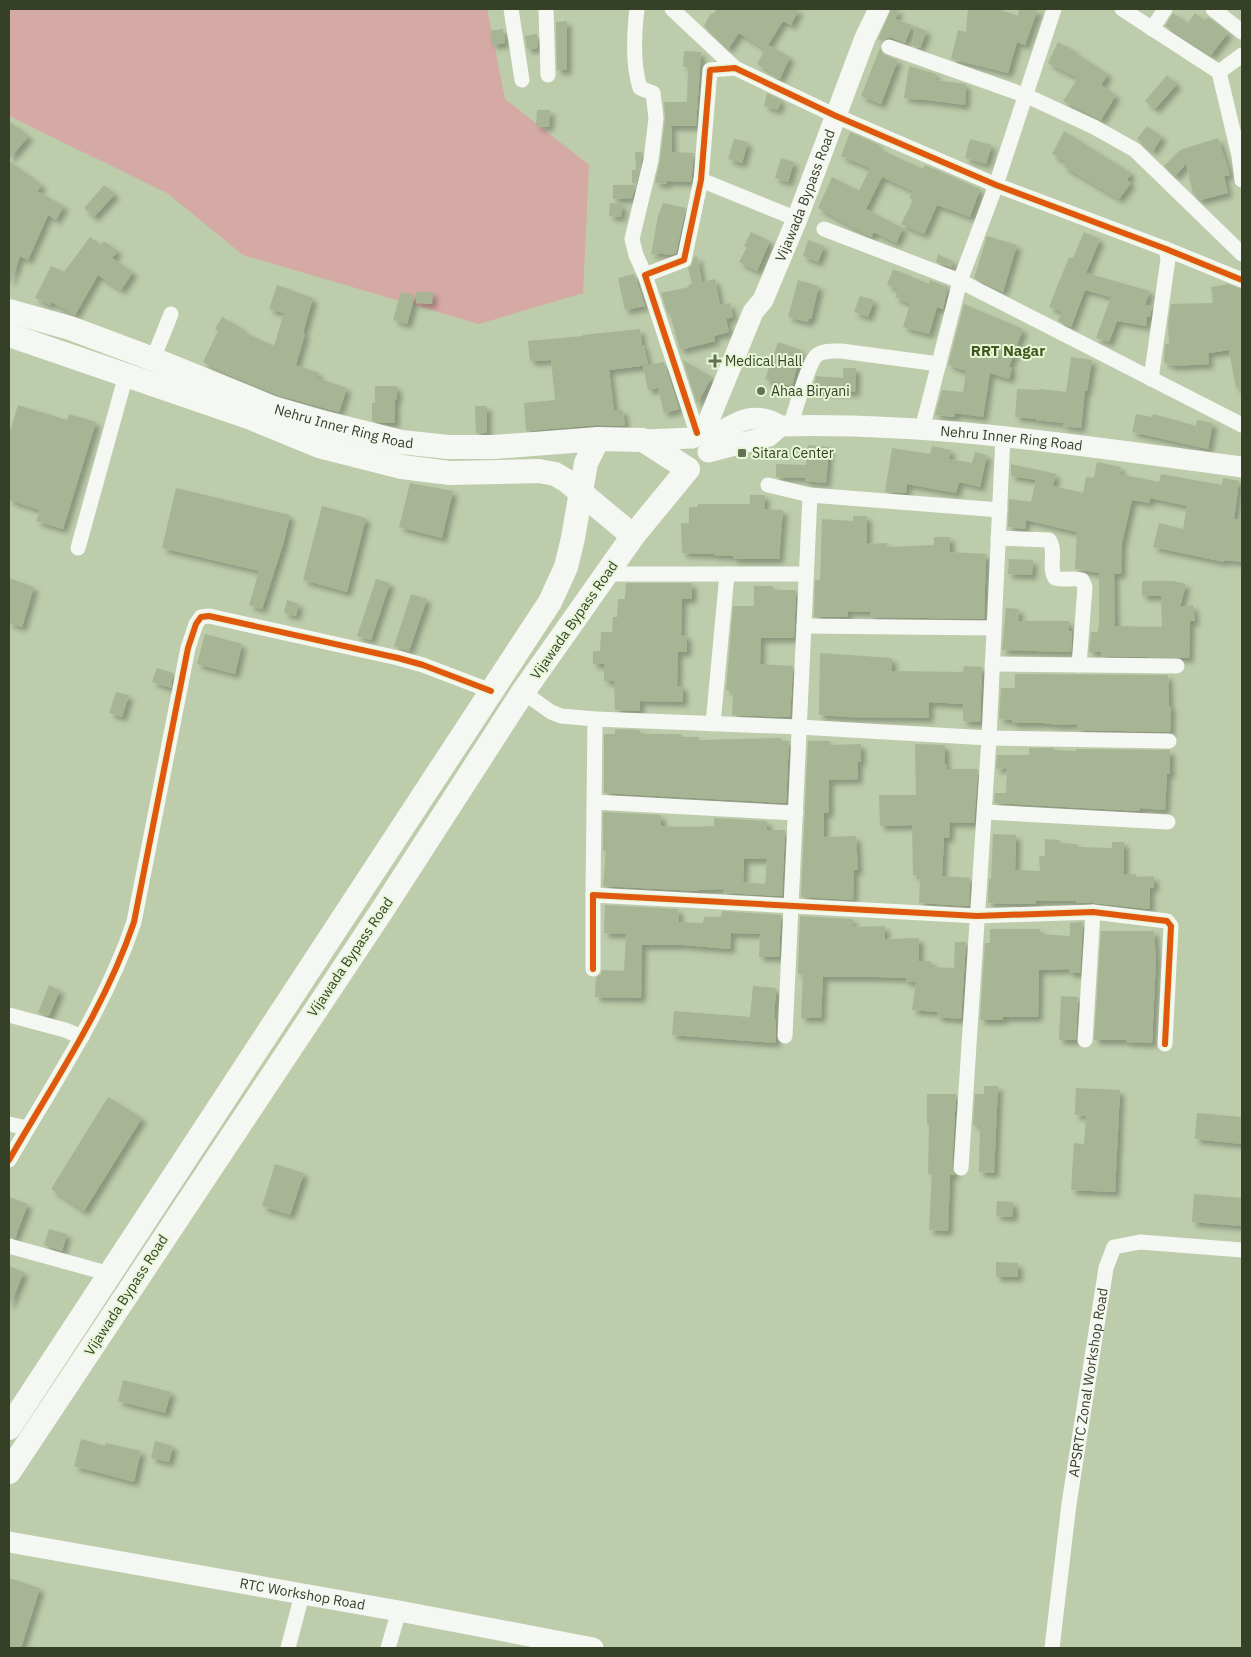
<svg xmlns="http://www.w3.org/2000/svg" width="1251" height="1657" viewBox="0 0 1251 1657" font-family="'IBM Plex Sans',sans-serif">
<defs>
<filter id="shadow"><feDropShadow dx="4.5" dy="4.5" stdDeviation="2.5" flood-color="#0004"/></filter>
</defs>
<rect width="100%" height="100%" fill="#bdccab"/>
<path fill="#d5a9a4" d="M 9,9 L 487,9 L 505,99 L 589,165 L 583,293 L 479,324 L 243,255 L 167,193 L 9,116 Z"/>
<path fill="#a7b595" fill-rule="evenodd" filter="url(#shadow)" d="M 717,9 L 799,9 L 791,25 L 783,21 L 768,45 L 790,57 L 780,79 L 771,75 L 772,72 L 757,64 L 765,49 L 739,33 L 728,49 L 704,26 L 711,13 L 713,14 Z
M 891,9 L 899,9 L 895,19 L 912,25 L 905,43 L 892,38 L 887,38 L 882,41 L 878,39 Z
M 968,9 L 998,9 L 1018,16 L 1019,9 L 1038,9 L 1025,45 L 1017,42 L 1008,73 L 951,59 L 958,30 L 966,32 Z
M 1173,13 L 1188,23 L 1195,13 L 1205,21 L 1208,17 L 1228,33 L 1211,55 L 1165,26 Z
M 567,21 L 567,70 L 557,70 L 556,22 Z
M 915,26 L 927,31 L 920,48 L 912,45 Z
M 503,29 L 505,43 L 492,45 L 490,31 Z
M 537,34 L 538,48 L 527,49 L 525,36 Z
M 1058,42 L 1075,51 L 1075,53 L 1108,74 L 1101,85 L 1116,95 L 1101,120 L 1063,101 L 1078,78 L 1048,63 Z
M 880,48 L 885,56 L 898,60 L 881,104 L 861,96 Z
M 684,51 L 701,52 L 696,126 L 671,126 L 672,152 L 694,153 L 691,182 L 667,181 L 667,184 L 655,183 L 660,161 L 665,119 L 664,102 L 687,102 L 688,67 L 683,67 Z
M 909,66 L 936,74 L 935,80 L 966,84 L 965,105 L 920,99 L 920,100 L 904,98 Z
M 1167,75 L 1177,84 L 1155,109 L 1145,101 Z
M 767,93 L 781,100 L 778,110 L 764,106 Z
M 537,110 L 550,110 L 549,127 L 536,126 Z
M 9,121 L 29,136 L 9,159 Z
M 1147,126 L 1162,137 L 1153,151 L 1137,139 Z
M 1064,131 L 1131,173 L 1127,180 L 1131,183 L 1119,199 L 1063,166 L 1066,162 L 1052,154 Z
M 850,132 L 879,145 L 877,148 L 923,169 L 925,165 L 980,189 L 970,217 L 937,205 L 924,234 L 901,224 L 913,200 L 909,198 L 913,191 L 882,177 L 866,209 L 903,228 L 896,243 L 874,232 L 871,237 L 818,208 L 832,177 L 859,191 L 870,168 L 841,156 Z
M 1218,138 L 1230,175 L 1224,176 L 1228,193 L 1200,200 L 1193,193 L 1186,164 L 1175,176 L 1164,166 L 1180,150 Z
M 734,139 L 748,142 L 742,163 L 728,159 Z
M 970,139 L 992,145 L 986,164 L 965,158 Z
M 635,152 L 643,152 L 636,183 L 632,183 L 632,170 L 636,170 Z
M 781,158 L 794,162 L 788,182 L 775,178 Z
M 9,161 L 42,185 L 37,191 L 64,206 L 56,220 L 48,215 L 28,260 L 20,256 L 10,284 Z
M 104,185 L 115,194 L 94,217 L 84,208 Z
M 613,185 L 635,185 L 632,198 L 613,199 Z
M 610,203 L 622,204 L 621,217 L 609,216 Z
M 663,203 L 686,208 L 676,253 L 671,255 L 658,253 L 651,255 L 658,216 Z
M 751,232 L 770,241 L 757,271 L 739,262 L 747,247 L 744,246 Z
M 1084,232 L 1100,239 L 1086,273 L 1150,291 L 1145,305 L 1152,305 L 1150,317 L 1147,317 L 1146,326 L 1117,321 L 1109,342 L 1096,338 L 1111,297 L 1085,290 L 1071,327 L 1058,321 L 1062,312 L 1049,307 L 1069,257 L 1073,258 Z
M 987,236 L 1017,245 L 1003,292 L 974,278 Z
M 90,237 L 101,245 L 104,241 L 118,251 L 112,258 L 133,272 L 121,290 L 98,275 L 75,315 L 51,302 L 50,305 L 35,298 L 51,266 L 64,272 Z
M 808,240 L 824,246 L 818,262 L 803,256 Z
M 938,254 L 954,262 L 951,267 L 936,262 Z
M 697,256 L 702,282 L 715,279 L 720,305 L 730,303 L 733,317 L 726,319 L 729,332 L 714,336 L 715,341 L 680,350 L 670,314 L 668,314 L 661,293 L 689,287 L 688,285 L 692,284 L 688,268 L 691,266 L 694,257 Z
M 893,269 L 929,284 L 930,280 L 948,287 L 943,309 L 937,307 L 929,334 L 903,327 L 910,304 L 895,297 L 898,289 L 887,285 Z
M 634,274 L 645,306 L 625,310 L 618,278 Z
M 798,280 L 819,286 L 811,319 L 809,318 L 808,322 L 788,317 Z
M 1228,284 L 1242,289 L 1242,387 L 1236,388 L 1229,350 L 1208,353 L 1209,364 L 1173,366 L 1164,362 L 1165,344 L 1169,344 L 1168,324 L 1171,304 L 1213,303 L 1211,287 Z
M 277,285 L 313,298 L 303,333 L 305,334 L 296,365 L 319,373 L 317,378 L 347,388 L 339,412 L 278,395 L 225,373 L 203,362 L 218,331 L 215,329 L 222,317 L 243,329 L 241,331 L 274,346 L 284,313 L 269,309 Z
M 401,292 L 415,296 L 407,324 L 393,320 Z
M 416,292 L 433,292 L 432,304 L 416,303 Z
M 860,296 L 874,300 L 868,317 L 854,312 Z
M 964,304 L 1023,329 L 1009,367 L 1012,368 L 1009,379 L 990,373 L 983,417 L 955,413 L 955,417 L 935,415 L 942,390 L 963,392 L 966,371 L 948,365 Z
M 640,329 L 642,346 L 644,345 L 648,365 L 609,370 L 614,410 L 623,410 L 625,426 L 597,425 L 526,431 L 524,403 L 555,400 L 551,360 L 530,361 L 528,341 L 583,336 L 582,335 Z
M 778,342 L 801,350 L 792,386 L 765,379 Z
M 1071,357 L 1092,360 L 1087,391 L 1085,390 L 1081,428 L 1063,426 L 1064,423 L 1036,420 L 1036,419 L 1015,417 L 1017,389 L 1039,390 L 1040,389 L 1066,392 Z
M 683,360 L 712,377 L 697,404 Z
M 664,362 L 679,409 L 664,413 L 658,388 L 648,390 L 643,366 Z
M 843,368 L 856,368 L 855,392 L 813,390 L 816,376 L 843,378 Z
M 375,386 L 397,386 L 397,400 L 395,400 L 395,423 L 383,423 L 372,421 L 372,403 L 375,403 Z
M 18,405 L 67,420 L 69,414 L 96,422 L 63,529 L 36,521 L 40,510 L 9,500 L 9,435 Z
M 475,406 L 487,406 L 487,433 L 476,433 Z
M 1136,414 L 1152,417 L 1153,414 L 1196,426 L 1197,420 L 1213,423 L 1208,449 L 1132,432 Z
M 808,445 L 829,447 L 826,483 L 805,481 L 805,478 L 776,477 L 776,464 L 806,465 Z
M 932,446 L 951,450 L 949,459 L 972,463 L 975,452 L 987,455 L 980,487 L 959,482 L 956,493 L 907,484 L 906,493 L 885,492 L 892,448 L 930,454 Z
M 1097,462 L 1121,467 L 1120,474 L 1159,482 L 1161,474 L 1222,485 L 1223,478 L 1239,481 L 1234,519 L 1242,520 L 1242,562 L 1224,560 L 1224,562 L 1153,547 L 1159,523 L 1183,529 L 1187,506 L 1150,498 L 1149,503 L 1132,500 L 1122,543 L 1121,574 L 1114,574 L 1115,626 L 1162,627 L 1161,596 L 1142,596 L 1142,581 L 1173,581 L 1186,584 L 1180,607 L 1193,605 L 1195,621 L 1190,621 L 1189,658 L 1101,656 L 1101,652 L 1089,652 L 1091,632 L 1098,632 L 1098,627 L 1099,627 L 1099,573 L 1075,569 L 1077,532 L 1026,520 L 1025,529 L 1008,527 L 1009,499 L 1031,502 L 1036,480 L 1011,476 L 1011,464 L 1056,474 L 1053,486 L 1083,493 L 1086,477 L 1094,478 Z
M 410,483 L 453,491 L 442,538 L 399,527 Z
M 176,488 L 290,515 L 283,545 L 262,609 L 249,605 L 259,571 L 162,548 Z
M 750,495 L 765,495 L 764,509 L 783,510 L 779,559 L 733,559 L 733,556 L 714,555 L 714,554 L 682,553 L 681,523 L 689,523 L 689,507 L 698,507 L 698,504 L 750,504 Z
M 322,506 L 366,518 L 347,592 L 303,580 Z
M 853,516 L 867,516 L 867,544 L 887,543 L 887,547 L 934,545 L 934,537 L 950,537 L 950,552 L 986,554 L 984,619 L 870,617 L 870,612 L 848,611 L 847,617 L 814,617 L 815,580 L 820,580 L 822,519 L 853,521 Z
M 1009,559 L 1033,560 L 1032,575 L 1008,574 Z
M 9,578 L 34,587 L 22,627 L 9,623 Z
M 376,579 L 390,583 L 371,640 L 357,636 Z
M 626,583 L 692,583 L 692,599 L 682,599 L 681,635 L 687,635 L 687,652 L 678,652 L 677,686 L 683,686 L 683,702 L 640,701 L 640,711 L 615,710 L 614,681 L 604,681 L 604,664 L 593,664 L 593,651 L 600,651 L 601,632 L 612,632 L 613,617 L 617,617 L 618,599 L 625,599 Z
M 754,586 L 773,586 L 773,590 L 796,590 L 794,638 L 761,638 L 760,664 L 793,666 L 790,717 L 732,715 L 733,690 L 726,690 L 733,606 L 754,606 Z
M 411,594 L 427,599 L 409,651 L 394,646 Z
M 287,600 L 299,604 L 296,616 L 284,613 Z
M 1006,608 L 1019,609 L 1018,621 L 1069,621 L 1069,631 L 1072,631 L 1071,652 L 1002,650 Z
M 205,634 L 242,644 L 235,674 L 197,664 Z
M 820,653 L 892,658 L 892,671 L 963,672 L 964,666 L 982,667 L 980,722 L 963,721 L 963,704 L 929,702 L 929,718 L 848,717 L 819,715 Z
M 157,668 L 173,673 L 171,688 L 152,682 Z
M 1015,674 L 1168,675 L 1169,706 L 1171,706 L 1170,732 L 1077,730 L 1077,724 L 1060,725 L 1043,723 L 1012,723 L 1012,720 L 999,719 L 1001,688 L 1015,688 Z
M 116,692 L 129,695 L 122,717 L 109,713 Z
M 615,729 L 640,730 L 640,734 L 681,734 L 681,737 L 699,737 L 699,740 L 781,738 L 781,741 L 789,741 L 786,803 L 604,793 L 604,734 L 615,734 Z
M 808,741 L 830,741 L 830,745 L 861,744 L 861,762 L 858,762 L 858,779 L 829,780 L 829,813 L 824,813 L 824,837 L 856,836 L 858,870 L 854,870 L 853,900 L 801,897 Z
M 915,744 L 945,745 L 945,764 L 946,764 L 947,769 L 978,769 L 974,823 L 950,822 L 949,838 L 944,838 L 942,876 L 970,878 L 969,906 L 919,903 L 920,876 L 913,875 L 912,825 L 880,826 L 879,795 L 916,795 Z
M 1029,748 L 1054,748 L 1054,750 L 1076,751 L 1076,749 L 1170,750 L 1170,774 L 1167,774 L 1165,810 L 1140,808 L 1140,811 L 994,803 L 995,793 L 1006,793 L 1007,768 L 996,769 L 997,755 L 1029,755 Z
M 603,812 L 661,815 L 661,826 L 688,827 L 714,826 L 714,818 L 767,821 L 767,830 L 785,830 L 782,896 L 723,893 L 723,889 L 699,890 L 699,891 L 603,886 L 606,851 L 603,851 ZM 744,859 L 767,859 L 765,884 L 743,882 Z
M 993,834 L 1016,835 L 1015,870 L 1040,871 L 1039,856 L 1045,856 L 1045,839 L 1060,840 L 1060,843 L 1077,844 L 1077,847 L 1112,848 L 1112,842 L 1124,842 L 1124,874 L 1136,874 L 1136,877 L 1154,876 L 1154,888 L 1150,888 L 1150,909 L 1094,903 L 1076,903 L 1076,901 L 1036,901 L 1036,904 L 988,903 L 989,879 L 991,879 Z
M 605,905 L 678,909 L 679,922 L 703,923 L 704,917 L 721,917 L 722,911 L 781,915 L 779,957 L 759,957 L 760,934 L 731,933 L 730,949 L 684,945 L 642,945 L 641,998 L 595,997 L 596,978 L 601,974 L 602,970 L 624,971 L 626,934 L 604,933 Z
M 800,916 L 853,919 L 853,927 L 885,926 L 885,939 L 919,938 L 919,961 L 931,961 L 931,967 L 954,968 L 955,942 L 966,942 L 961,1019 L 937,1017 L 938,1012 L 912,1010 L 916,982 L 906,982 L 906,978 L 878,977 L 823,977 L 821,1018 L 801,1018 L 803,974 L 798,974 Z
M 1083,922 L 1080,973 L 1069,973 L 1069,969 L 1039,970 L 1038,1017 L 1003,1017 L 1003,1020 L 980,1020 L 985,943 L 990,943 L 990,929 L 1040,929 L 1040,934 L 1070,936 L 1070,923 Z
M 1101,931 L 1154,931 L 1156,960 L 1152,1043 L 1126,1042 L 1126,1040 L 1094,1040 Z
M 49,985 L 60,990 L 49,1016 L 38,1013 Z
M 753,986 L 776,988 L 774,1019 L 776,1019 L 776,1043 L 672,1035 L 674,1011 L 750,1017 Z
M 1061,996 L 1078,997 L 1076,1040 L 1059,1040 Z
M 984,1086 L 998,1086 L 994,1173 L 979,1172 L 980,1125 L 973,1125 L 975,1094 L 984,1094 Z
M 1076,1088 L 1120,1090 L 1115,1192 L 1071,1190 L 1074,1143 L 1084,1144 L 1086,1116 L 1075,1115 Z
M 927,1094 L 956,1094 L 952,1167 L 955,1175 L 950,1175 L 948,1231 L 929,1230 L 932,1174 L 928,1174 L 929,1124 L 927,1124 Z
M 108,1097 L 142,1118 L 84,1211 L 51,1189 Z
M 1197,1113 L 1242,1117 L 1242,1144 L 1195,1139 Z
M 275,1164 L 304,1173 L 290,1215 L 262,1206 Z
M 1194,1194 L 1242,1198 L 1242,1226 L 1192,1222 Z
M 9,1197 L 28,1204 L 15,1238 L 9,1237 Z
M 997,1201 L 1013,1202 L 1013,1217 L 996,1216 Z
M 49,1229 L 67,1234 L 62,1251 L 44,1245 Z
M 996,1262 L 1018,1263 L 1018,1277 L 996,1277 Z
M 9,1266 L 24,1272 L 9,1307 Z
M 123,1380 L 171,1392 L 165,1413 L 118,1401 Z
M 81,1439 L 105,1446 L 106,1443 L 141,1451 L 134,1482 L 74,1466 Z
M 155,1441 L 173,1446 L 169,1462 L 151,1458 Z
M 9,1578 L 40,1588 L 21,1648 L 9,1648 Z"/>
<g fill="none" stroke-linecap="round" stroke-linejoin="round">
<g stroke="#f5f7f2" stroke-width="15">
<path d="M 511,9 L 522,80"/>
<path d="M 546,9 L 548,75"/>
<path d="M 637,9 C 634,34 632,63 640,88 L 653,93 L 656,118 L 651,160 L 632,239 L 636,255 L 645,275"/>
<path d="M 672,9 L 735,68"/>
<path d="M 1122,9 L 1219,72 L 1239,156 L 1242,180"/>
<path d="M 1213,9 L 1242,32"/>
<path d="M 1152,29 L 1165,9"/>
<path d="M 889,47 L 1027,96 L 1094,127 L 1135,150 L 1242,254"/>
<path d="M 1219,72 L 1242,55"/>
<path d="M 701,180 L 797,219"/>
<path d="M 824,229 L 960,281 L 1242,425"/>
<path d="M 153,359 L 171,314"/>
<path d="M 1151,379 L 1168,259 L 1166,249"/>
<path d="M 790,426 C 795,413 808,362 817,355 C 824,350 833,351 841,351 L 939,364"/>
<path d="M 922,429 L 960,281 L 996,185 L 1054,9"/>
<path d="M 697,433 L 645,275 L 684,260 L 701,180 L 710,70 L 735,68 L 836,116 L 996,185 L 1166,249 L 1242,280"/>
<path d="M 768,485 L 810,495 L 1000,510"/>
<path d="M 998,538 L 1049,540 C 1057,551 1048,567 1055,578 C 1064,581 1073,577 1082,580 L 1085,587 L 1079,665"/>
<path d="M 78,548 L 126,375"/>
<path d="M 606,574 L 806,574"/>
<path d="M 804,626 L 994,628"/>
<path d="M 992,664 L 1177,666"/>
<path d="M 523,692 L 551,712 L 561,716 L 595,719 L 593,895"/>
<path d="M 595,719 L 799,727 L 989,738 L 1169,741"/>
<path d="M 713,724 L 727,574"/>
<path d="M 595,802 L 796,813"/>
<path d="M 985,812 L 1168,822"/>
<path d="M 593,969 L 593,895 L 977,916 L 1093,912 L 1167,921 L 1171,926 L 1165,1044"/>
<path d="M 9,1015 L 65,1030 L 82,1037"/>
<path d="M 785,1036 L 810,495"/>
<path d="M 1085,1040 L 1093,912"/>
<path d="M 9,1124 L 27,1128"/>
<path d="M 9,1160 C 54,1082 105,1008 134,922 L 188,648 L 196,624 L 201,617 L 209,616 L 398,658 L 423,665 L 491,691"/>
<path d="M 961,1168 L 989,738 L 1003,436"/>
<path d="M 9,1246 L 110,1274"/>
<path d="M 288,1648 L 302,1595"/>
<path d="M 388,1648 L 399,1611"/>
<path id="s1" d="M 1052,1648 L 1069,1504 L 1106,1268 L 1114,1247 L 1140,1242 L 1242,1250"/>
</g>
<g stroke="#f5f7f2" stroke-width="21">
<path id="s2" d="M 704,432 L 753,312 L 763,300 L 797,219 L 865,38 L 879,9"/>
<path id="s3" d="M 712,437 C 735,423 754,409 780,426 C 935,422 1089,447 1242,467"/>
<path d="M 643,440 L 693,438"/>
<path d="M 708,452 L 769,436 L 780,426"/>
<path id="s4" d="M 9,1542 L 399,1611 L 593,1648"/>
</g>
<g stroke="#f5f7f2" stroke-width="24">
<path id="s5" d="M 9,311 L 70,328 L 153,359 L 273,408 L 325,423 L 401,442 L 448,447 L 494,447 L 598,439 L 643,440 L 688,469 L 633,536 L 523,692 L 381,912 L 9,1472"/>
<path d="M 9,335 L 251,418 L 319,446 L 402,467 L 450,473 L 539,471 L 555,474 L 567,481 L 633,536"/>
<path d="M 9,1428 L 550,602 L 566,567 L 573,538 L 586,463 L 598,439"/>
</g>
<defs>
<path id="cycleway" d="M 697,433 L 645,275 L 684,260 L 701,180 L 710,70 L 735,68 L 836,116 L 996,185 L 1166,249 L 1242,280
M 593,969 L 593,895 L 977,916 L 1093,912 L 1167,921 L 1171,926 L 1165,1044
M 9,1160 C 54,1082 105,1008 134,922 L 188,648 L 196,624 L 201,617 L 209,616 L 398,658 L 423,665 L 491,691"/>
</defs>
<use href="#cycleway" stroke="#e7f6d7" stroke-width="9"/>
<use href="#cycleway" stroke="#df580d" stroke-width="6"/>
</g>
<g fill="#657155" stroke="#e7f6d7" stroke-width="2">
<path d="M712.5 353.5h5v5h5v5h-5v5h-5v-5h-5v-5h5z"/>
<circle cx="761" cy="391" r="5"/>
<rect x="737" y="448" width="10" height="10" rx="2.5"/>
</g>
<g text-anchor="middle" stroke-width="4" stroke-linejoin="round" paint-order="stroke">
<g font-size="14" fill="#354027" stroke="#e7f6d7">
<text dy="5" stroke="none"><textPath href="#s2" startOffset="258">Vijawada Bypass Road</textPath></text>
<text dy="5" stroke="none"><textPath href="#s5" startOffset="355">Nehru Inner Ring Road</textPath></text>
<text dy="5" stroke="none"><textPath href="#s3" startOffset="306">Nehru Inner Ring Road</textPath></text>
<text transform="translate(574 620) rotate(-55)" y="5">Vijawada Bypass Road</text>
<text transform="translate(350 957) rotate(-56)" y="5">Vijawada Bypass Road</text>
<text transform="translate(126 1295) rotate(-57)" y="5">Vijawada Bypass Road</text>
<text dy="5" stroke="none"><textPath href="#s1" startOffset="268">APSRTC Zonal Workshop Road</textPath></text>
<text dy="5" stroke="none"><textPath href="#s4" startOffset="298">RTC Workshop Road</textPath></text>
</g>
<g font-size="14" fill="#354027" stroke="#e7f6d7" text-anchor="start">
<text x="725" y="366">Medical Hall</text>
<text x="771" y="396">Ahaa Biryani</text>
<text x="752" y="458">Sitara Center</text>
</g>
<g font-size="15" font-weight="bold" fill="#40571e" stroke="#e7f6d7">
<text x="1008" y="356">RRT Nagar</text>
</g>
</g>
<rect width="1251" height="1657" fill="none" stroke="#354027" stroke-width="20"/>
</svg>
